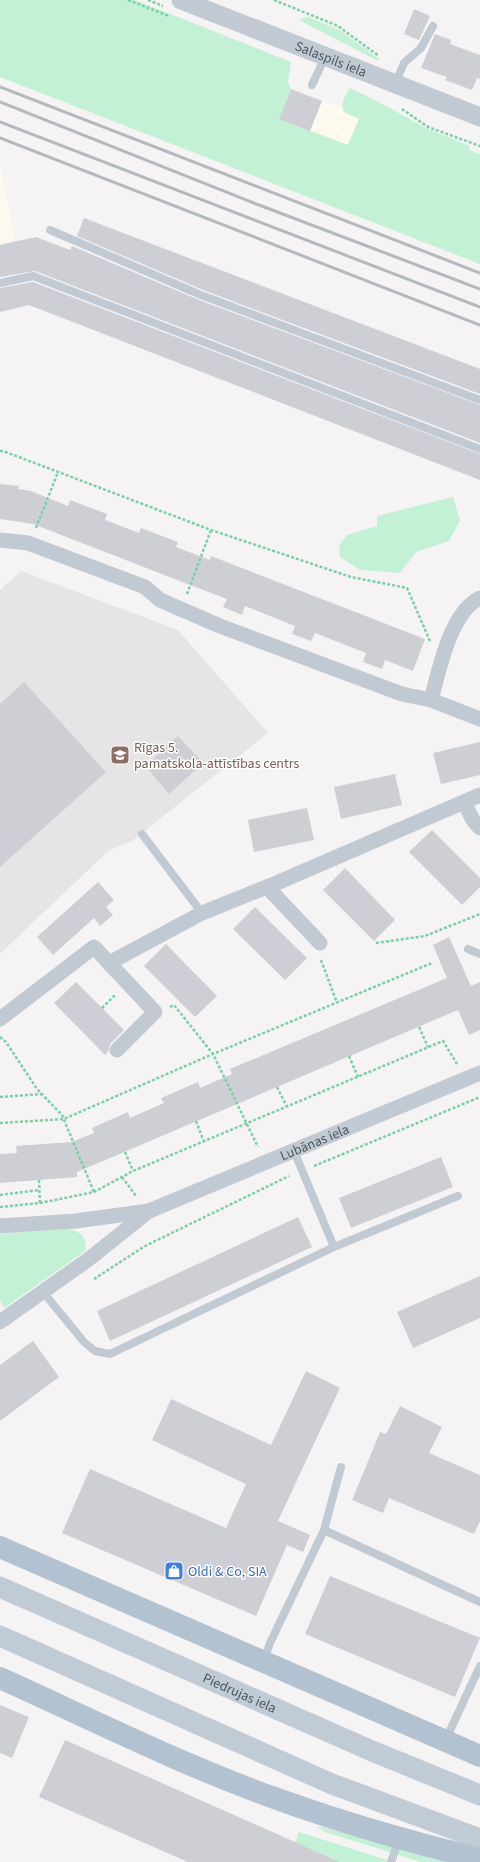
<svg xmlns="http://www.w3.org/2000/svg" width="480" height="1862" viewBox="0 0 480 1862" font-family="'Source Sans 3',sans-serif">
<rect width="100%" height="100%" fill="#f5f3f3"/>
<path fill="#fdf9ef" d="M 291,89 L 322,101 L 370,115 L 356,152 L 279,119 Z
M 0,165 L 15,240 L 0,243 Z"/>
<path fill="#e6e4e5" d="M 21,571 L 178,630 L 268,733 L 132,841 L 108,851 L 0,954 L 0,590 Z"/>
<path fill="#c3f1d5" d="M 0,0 L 135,0 L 291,62 L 288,82 L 291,89 L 279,119 L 348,145 L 359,119 L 344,112 C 340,103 345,97 350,88 L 373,99 L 426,128 L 470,146 L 469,150 L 480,154 L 480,264 L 0,77 Z
M 308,17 L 340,30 L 379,59 L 378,61 L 299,20 Z
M 453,497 L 460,520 L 449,541 L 416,552 L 400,573 L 360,570 L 340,557 L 339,546 L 347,535 L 377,526 L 377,516 Z
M 68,1229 C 82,1232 87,1237 85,1251 L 4,1308 L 0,1300 L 0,1234 Z
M 317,1827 L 322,1827 L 451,1862 L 421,1862 L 325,1832 Z
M 299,1832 L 393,1862 L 340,1862 L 295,1842 Z"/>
<path fill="#cdcfd5" d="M 414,9 L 430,16 L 419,40 L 404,34 Z
M 435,34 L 451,40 L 450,44 L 480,55 L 480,79 L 477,78 L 472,90 L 445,80 L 447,77 L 421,68 Z
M 291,89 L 322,101 L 310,131 L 279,119 Z
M 84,218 L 480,369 L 480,394 L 203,290 L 77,236 Z
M 36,237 L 70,250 L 72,246 L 199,300 L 480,405 L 480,443 L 35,271 L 0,277 L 0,245 Z
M 33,282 L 480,454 L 480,480 L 29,305 L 0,312 L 0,288 Z
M 0,484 L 19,486 L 18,489 L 31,491 L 68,506 L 70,500 L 107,514 L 105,520 L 139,533 L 141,528 L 178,542 L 176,547 L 210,560 L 211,556 L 425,639 L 413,671 L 385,660 L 382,669 L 363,662 L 366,653 L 315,633 L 311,641 L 292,634 L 295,626 L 245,606 L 242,615 L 223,607 L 227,599 L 185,583 L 33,524 L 0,519 Z
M 24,682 L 106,772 L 0,867 L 0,704 Z
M 178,736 L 203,763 L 169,794 L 145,766 Z
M 480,742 L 480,775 L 441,784 L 433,753 Z
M 395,774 L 402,805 L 341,819 L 334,787 Z
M 307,808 L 314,840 L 254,852 L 248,820 Z
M 432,830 L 480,878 L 480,887 L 462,905 L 409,852 Z
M 345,868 L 395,920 L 374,941 L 323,890 Z
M 98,882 L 114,900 L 106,907 L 113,915 L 100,926 L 94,918 L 53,955 L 37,937 Z
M 255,907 L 307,958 L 285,980 L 233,929 Z
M 449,937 L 471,986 L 480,982 L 480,1030 L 469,1035 L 458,1010 L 77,1172 L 77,1177 L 0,1183 L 0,1154 L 17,1153 L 16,1146 L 72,1142 L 94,1133 L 92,1128 L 128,1112 L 130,1118 L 164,1103 L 161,1098 L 198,1082 L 200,1088 L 232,1074 L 230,1069 L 447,978 L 433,945 Z
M 166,944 L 217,996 L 195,1017 L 144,966 Z
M 76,982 L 124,1030 L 110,1044 L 108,1052 L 105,1055 L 54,1003 Z
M 441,1157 L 453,1187 L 351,1228 L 339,1198 Z
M 298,1217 L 312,1247 L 110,1341 L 97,1311 Z
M 480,1276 L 480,1318 L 413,1348 L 397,1312 Z
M 33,1341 L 59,1377 L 0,1421 L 0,1365 Z
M 306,1371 L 340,1388 L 278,1521 L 310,1535 L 303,1552 L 287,1545 L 256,1616 L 62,1533 L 90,1469 L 226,1528 L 246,1484 L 152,1440 L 171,1399 L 271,1445 Z
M 400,1406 L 442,1427 L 429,1453 L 480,1475 L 480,1521 L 474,1534 L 389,1498 L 383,1513 L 352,1500 L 380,1432 L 386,1434 Z
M 330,1576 L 480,1638 L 455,1697 L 305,1634 Z
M 0,1705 L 29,1717 L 12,1758 L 0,1753 Z
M 65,1740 L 295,1842 L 340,1862 L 188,1862 L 39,1797 Z"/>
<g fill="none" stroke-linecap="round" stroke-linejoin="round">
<path stroke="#7ad0a6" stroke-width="2.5" stroke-dasharray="3 2" stroke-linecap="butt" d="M 128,0 L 169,16
M 148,0 L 163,6
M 274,0 L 338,26 L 379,56
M 402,109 L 428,127 L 480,146
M 0,451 L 3,451 L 211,530 L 351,577 L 407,588 L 430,641
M 36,528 L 58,472
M 187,594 L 211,530
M 376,943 L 425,936 L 480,914
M 321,960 L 337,1003
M 170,1007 L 174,1005 L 213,1054 L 258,1147
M 102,1008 L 116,994
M 419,1027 L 428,1047
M 0,1037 L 6,1042 L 37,1089 L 62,1115 L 94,1192
M 349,1056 L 358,1077
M 277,1087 L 287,1107
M 0,1097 L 42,1094
M 196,1121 L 204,1142
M 0,1123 L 64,1119 L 213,1054 L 432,963
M 125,1152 L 133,1171
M 314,1166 L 480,1097
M 122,1177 L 136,1196
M 39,1180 L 40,1203
M 0,1195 L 39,1190
M 0,1207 L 40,1203 L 94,1192 L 133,1171 L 443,1041 L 457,1064
M 94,1279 L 145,1246 L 289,1176"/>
<path stroke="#c1cad2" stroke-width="8" d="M 395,84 L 404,63 L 421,48 L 433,26
M 312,85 L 325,57
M 50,230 L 201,295 L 480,400
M 0,283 L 33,276 L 480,449
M 142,834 L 202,913
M 468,949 L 480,954
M 294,1151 L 334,1247
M 43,1292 L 84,1342 L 95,1351 L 110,1354 L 334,1247 L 458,1196
M 324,1530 L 480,1602
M 264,1660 L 270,1643 L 324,1530 L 341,1467
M 446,1739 L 480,1666
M 391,1862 L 399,1839"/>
<g stroke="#c1cad2" stroke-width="15">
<path d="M 0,540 L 28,543 L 145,587 L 160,600 L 220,626 L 402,694 L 431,700 L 480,719"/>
<path d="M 431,700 C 439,671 450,612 480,598"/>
<path d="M 464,802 L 473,820 L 480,828"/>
<path d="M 267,887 L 320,943"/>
<path d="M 109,963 L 155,1012 L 117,1050"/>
<path d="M 0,1019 L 94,947 L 109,963 L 202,913 L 279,882 L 480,795"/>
<path id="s1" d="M 0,1226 L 76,1221 L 149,1211 L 480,1073"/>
<path d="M 0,1322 L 89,1259 L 149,1211"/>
</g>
<path stroke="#c1cad2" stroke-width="19" id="s2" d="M 181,0 L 480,117"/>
<g stroke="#c1cbd6" stroke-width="21">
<path id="s3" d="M 0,1587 L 372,1751 L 480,1795"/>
<path d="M 0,1636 L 332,1784 L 480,1839"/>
</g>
<path stroke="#b3c2d1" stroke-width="22" d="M 0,1547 L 480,1756
M 0,1678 C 93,1720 186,1767 283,1801 C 347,1824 414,1843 480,1859"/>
<path stroke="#b5b8bd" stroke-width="3" d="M 0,87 L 480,273
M 0,102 L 259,205 L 480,289
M 0,122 L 480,307
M 0,138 L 480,325"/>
</g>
<defs>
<symbol id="school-square" viewBox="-11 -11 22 22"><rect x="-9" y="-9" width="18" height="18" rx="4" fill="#8d6e63" stroke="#fff"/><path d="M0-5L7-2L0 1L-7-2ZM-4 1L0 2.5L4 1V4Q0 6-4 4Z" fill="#fff"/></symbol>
<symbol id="shop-square" viewBox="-11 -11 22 22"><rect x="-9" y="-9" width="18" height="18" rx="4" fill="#3f7fe0" stroke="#fff"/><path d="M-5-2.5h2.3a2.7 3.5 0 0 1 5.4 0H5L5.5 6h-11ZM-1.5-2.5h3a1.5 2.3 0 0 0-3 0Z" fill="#fff"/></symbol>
</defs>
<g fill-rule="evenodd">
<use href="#school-square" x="109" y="744" width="22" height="22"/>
<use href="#shop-square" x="163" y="1560" width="22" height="22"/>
</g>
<g text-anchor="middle" stroke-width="3" stroke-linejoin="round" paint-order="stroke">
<g font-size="14" fill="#4a5661" stroke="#fff">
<text dy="5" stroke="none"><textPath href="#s2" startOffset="161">Salaspils iela</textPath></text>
<text dy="5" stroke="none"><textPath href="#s1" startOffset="329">Lubānas iela</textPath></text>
<text dy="5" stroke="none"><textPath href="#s3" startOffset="262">Piedrujas iela</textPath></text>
</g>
<g font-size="14" fill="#785e54" stroke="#fff" text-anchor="start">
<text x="134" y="752">Rīgas 5.<tspan x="134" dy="16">pamatskola-attīstības centrs</tspan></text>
</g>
<g font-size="14" fill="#366cbe" stroke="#fff" text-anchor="start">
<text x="188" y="1576">Oldi &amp; Co, SIA</text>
</g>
</g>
</svg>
